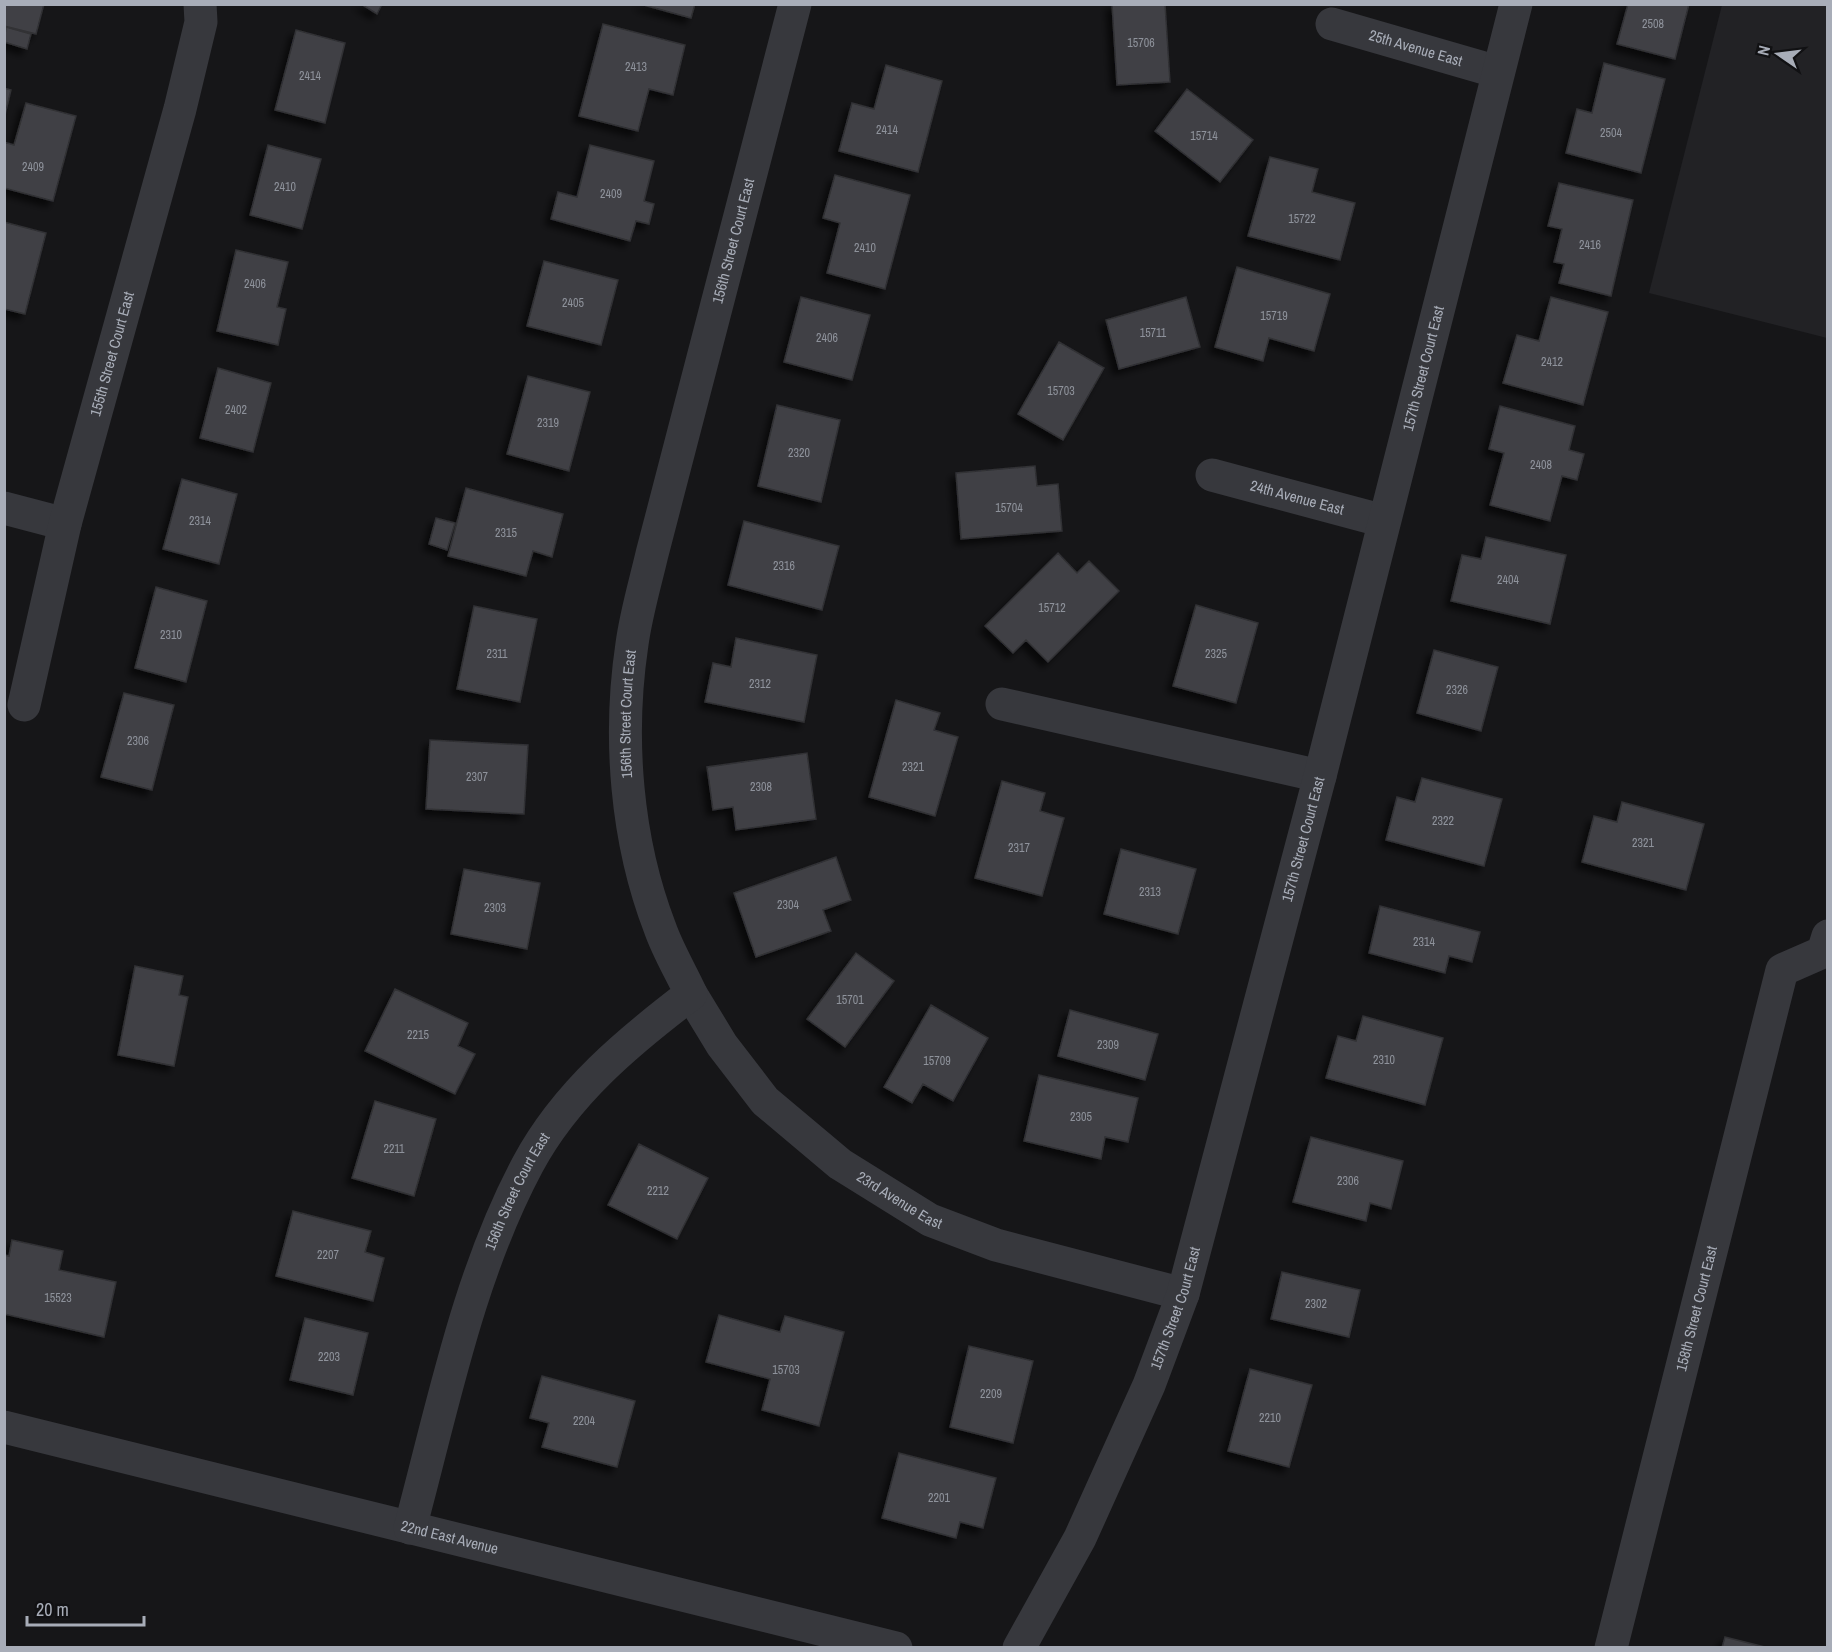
<svg xmlns="http://www.w3.org/2000/svg" width="1832" height="1652" viewBox="0 0 1832 1652" font-family="'Archivo Narrow',sans-serif">
<defs>
<filter id="shadow"><feDropShadow dx="-5.5" dy="5.5" stdDeviation="3" flood-color="#0009"/></filter>
</defs>
<rect width="100%" height="100%" fill="#161618"/>
<path fill="#222225" d="M 1722,5 L 1827,5 L 1827,338 L 1649,293 Z"/>
<path fill="#404145" stroke="#303034" stroke-width="1.5" filter="url(#shadow)" d="M 4,4 L 44,4 L 36,34 L 4,26 Z
M 361,4 L 382,4 L 377,14 Z
M 640,4 L 695,4 L 691,18 Z
M 1112,4 L 1165,4 L 1170,82 L 1117,85 Z
M 1628,4 L 1689,4 L 1675,59 L 1617,44 Z
M 603,24 L 685,45 L 673,95 L 649,89 L 638,131 L 579,116 Z
M 6,27 L 31,34 L 27,49 L 4,42 Z
M 296,30 L 345,43 L 325,123 L 275,110 Z
M 1604,63 L 1665,79 L 1641,173 L 1566,153 L 1577,109 L 1592,113 Z
M 886,65 L 942,81 L 918,172 L 839,151 L 852,103 L 874,109 Z
M 4,88 L 11,90 L 4,119 Z
M 1187,89 L 1253,140 L 1220,182 L 1155,131 Z
M 26,103 L 76,116 L 53,201 L 4,188 L 4,142 L 14,145 Z
M 268,145 L 321,159 L 302,229 L 250,215 Z
M 590,145 L 654,161 L 644,201 L 654,204 L 649,224 L 636,221 L 630,241 L 551,219 L 558,192 L 577,197 Z
M 1270,157 L 1318,169 L 1312,192 L 1355,203 L 1340,260 L 1248,236 Z
M 835,175 L 910,195 L 885,289 L 827,273 L 840,223 L 823,218 Z
M 1559,183 L 1633,200 L 1611,296 L 1559,283 L 1564,264 L 1554,262 L 1562,229 L 1548,226 Z
M 4,222 L 46,233 L 25,314 L 4,309 Z
M 236,250 L 288,262 L 277,307 L 286,309 L 278,345 L 217,331 Z
M 544,261 L 618,280 L 601,345 L 527,326 Z
M 1237,267 L 1330,294 L 1314,351 L 1269,338 L 1263,361 L 1215,347 Z
M 801,297 L 870,315 L 852,380 L 784,362 Z
M 1186,297 L 1200,347 L 1119,369 L 1106,320 Z
M 1551,297 L 1608,312 L 1583,405 L 1503,383 L 1517,335 L 1539,341 Z
M 1059,342 L 1104,368 L 1063,440 L 1018,414 Z
M 218,368 L 271,383 L 253,452 L 200,438 Z
M 528,376 L 590,392 L 569,471 L 507,454 Z
M 777,405 L 840,420 L 821,502 L 758,486 Z
M 1500,406 L 1575,426 L 1569,450 L 1584,454 L 1577,480 L 1562,476 L 1550,521 L 1490,505 L 1504,453 L 1489,449 Z
M 1035,466 L 1037,486 L 1058,484 L 1062,531 L 961,539 L 956,473 Z
M 182,479 L 237,494 L 219,564 L 163,549 Z
M 466,488 L 563,514 L 552,557 L 533,551 L 526,576 L 448,556 Z
M 436,518 L 455,523 L 447,550 L 429,544 Z
M 744,521 L 839,546 L 822,610 L 728,585 Z
M 1486,537 L 1566,555 L 1550,624 L 1451,601 L 1462,555 L 1481,559 Z
M 1058,553 L 1077,573 L 1089,561 L 1119,591 L 1048,662 L 1026,640 L 1013,653 L 985,626 Z
M 156,587 L 207,601 L 186,682 L 135,668 Z
M 1196,605 L 1258,623 L 1236,703 L 1173,686 Z
M 474,606 L 537,619 L 520,702 L 457,689 Z
M 736,638 L 817,655 L 804,722 L 705,702 L 713,663 L 731,667 Z
M 1434,650 L 1498,667 L 1481,731 L 1417,713 Z
M 124,693 L 174,705 L 152,790 L 101,777 Z
M 896,700 L 940,713 L 934,730 L 958,737 L 935,816 L 869,797 Z
M 430,740 L 528,745 L 524,814 L 426,809 Z
M 807,753 L 816,819 L 736,830 L 733,807 L 713,810 L 707,767 Z
M 1422,778 L 1502,799 L 1484,866 L 1386,840 L 1397,797 L 1415,802 Z
M 1002,781 L 1045,793 L 1040,811 L 1064,818 L 1042,896 L 975,878 Z
M 1622,802 L 1704,824 L 1686,890 L 1582,862 L 1594,816 L 1617,822 Z
M 1121,849 L 1196,869 L 1178,934 L 1104,914 Z
M 836,857 L 851,900 L 823,910 L 831,931 L 756,957 L 734,893 Z
M 464,869 L 540,883 L 527,949 L 451,934 Z
M 1380,906 L 1480,932 L 1472,962 L 1449,956 L 1445,973 L 1369,953 Z
M 856,953 L 894,981 L 845,1047 L 807,1019 Z
M 135,966 L 183,976 L 179,995 L 188,997 L 174,1066 L 118,1055 Z
M 395,989 L 468,1023 L 458,1046 L 475,1054 L 455,1094 L 365,1051 Z
M 931,1005 L 988,1038 L 953,1101 L 923,1084 L 912,1103 L 884,1087 Z
M 1070,1010 L 1158,1034 L 1145,1080 L 1058,1056 Z
M 1363,1016 L 1443,1038 L 1425,1105 L 1326,1078 L 1338,1036 L 1356,1041 Z
M 1039,1075 L 1138,1098 L 1128,1142 L 1105,1137 L 1101,1159 L 1024,1141 Z
M 375,1101 L 436,1119 L 414,1196 L 352,1178 Z
M 1311,1137 L 1403,1161 L 1391,1209 L 1370,1203 L 1366,1221 L 1293,1202 Z
M 639,1144 L 708,1178 L 677,1239 L 608,1205 Z
M 293,1211 L 371,1231 L 365,1252 L 384,1258 L 373,1301 L 276,1276 Z
M 12,1240 L 63,1251 L 59,1270 L 116,1282 L 104,1337 L 4,1314 L 4,1255 L 9,1256 Z
M 1282,1272 L 1360,1290 L 1349,1337 L 1271,1319 Z
M 719,1315 L 780,1332 L 785,1316 L 844,1332 L 819,1426 L 762,1410 L 770,1379 L 706,1362 Z
M 305,1318 L 368,1333 L 353,1395 L 290,1380 Z
M 969,1346 L 1033,1361 L 1013,1443 L 950,1427 Z
M 1250,1369 L 1312,1385 L 1289,1467 L 1228,1451 Z
M 542,1376 L 635,1401 L 617,1467 L 542,1447 L 549,1423 L 530,1418 Z
M 899,1453 L 996,1478 L 983,1528 L 960,1522 L 956,1538 L 882,1518 Z
M 1725,1637 L 1769,1648 L 1722,1648 Z"/>
<g fill="none" stroke-linecap="round" stroke-linejoin="round">
<g stroke="#37383d" stroke-width="33">
<path id="s1" d="M 1332,24 L 1498,72"/>
<path id="s2" d="M 1212,475 L 1384,521"/>
<path d="M 4,508 L 65,524"/>
<path d="M 1002,704 L 1320,776"/>
<path id="s3" d="M 24,705 L 65,524 L 180,109 L 201,22 L 200,4"/>
<path id="s4" d="M 691,994 L 722,1045 L 765,1101 L 840,1164 L 930,1220 L 996,1245 L 1183,1294"/>
<path id="s5" d="M 4,1427 L 896,1648"/>
<path id="s6" d="M 410,1528 C 443,1406 468,1276 528,1164 C 566,1093 629,1041 691,994 C 681,972 668,951 660,928 C 626,840 618,737 632,644 C 636,614 645,584 652,554 L 795,4"/>
<path id="s7" d="M 1019,1648 L 1080,1538 L 1149,1385 L 1183,1294 L 1320,776 L 1516,4"/>
<path id="s8" d="M 1611,1648 L 1782,970 L 1823,952 L 1828,936"/>
</g>
</g>
<g text-anchor="middle" stroke-width="4.5" stroke-linejoin="round" paint-order="stroke">
<g font-size="12" fill="#8e929b">
<text x="1653" y="28">2508</text>
<text x="1141" y="47">15706</text>
<text x="636" y="71">2413</text>
<text x="310" y="80">2414</text>
<text x="887" y="134">2414</text>
<text x="1611" y="137">2504</text>
<text x="1204" y="140">15714</text>
<text x="33" y="171">2409</text>
<text x="285" y="191">2410</text>
<text x="611" y="198">2409</text>
<text x="1302" y="223">15722</text>
<text x="1590" y="249">2416</text>
<text x="865" y="252">2410</text>
<text x="255" y="288">2406</text>
<text x="573" y="307">2405</text>
<text x="1274" y="320">15719</text>
<text x="1153" y="337">15711</text>
<text x="827" y="342">2406</text>
<text x="1552" y="366">2412</text>
<text x="1061" y="395">15703</text>
<text x="236" y="414">2402</text>
<text x="548" y="427">2319</text>
<text x="799" y="457">2320</text>
<text x="1541" y="469">2408</text>
<text x="1009" y="512">15704</text>
<text x="200" y="525">2314</text>
<text x="506" y="537">2315</text>
<text x="784" y="570">2316</text>
<text x="1508" y="584">2404</text>
<text x="1052" y="612">15712</text>
<text x="171" y="639">2310</text>
<text x="497" y="658">2311</text>
<text x="1216" y="658">2325</text>
<text x="760" y="688">2312</text>
<text x="1457" y="694">2326</text>
<text x="138" y="745">2306</text>
<text x="913" y="771">2321</text>
<text x="477" y="781">2307</text>
<text x="761" y="791">2308</text>
<text x="1443" y="825">2322</text>
<text x="1643" y="847">2321</text>
<text x="1019" y="852">2317</text>
<text x="1150" y="896">2313</text>
<text x="788" y="909">2304</text>
<text x="495" y="912">2303</text>
<text x="1424" y="946">2314</text>
<text x="850" y="1004">15701</text>
<text x="418" y="1039">2215</text>
<text x="1108" y="1049">2309</text>
<text x="1384" y="1064">2310</text>
<text x="937" y="1065">15709</text>
<text x="1081" y="1121">2305</text>
<text x="394" y="1153">2211</text>
<text x="1348" y="1185">2306</text>
<text x="658" y="1195">2212</text>
<text x="328" y="1259">2207</text>
<text x="58" y="1302">15523</text>
<text x="1316" y="1308">2302</text>
<text x="329" y="1361">2203</text>
<text x="786" y="1374">15703</text>
<text x="991" y="1398">2209</text>
<text x="1270" y="1422">2210</text>
<text x="584" y="1425">2204</text>
<text x="939" y="1502">2201</text>
</g>
<g font-size="15" fill="#a8adb8" stroke="#111113">
<text dy="5" stroke="none"><textPath href="#s1" startOffset="87">25th Avenue East</textPath></text>
<text dy="5" stroke="none"><textPath href="#s6" startOffset="1398">156th Street Court East</textPath></text>
<text dy="5" stroke="none"><textPath href="#s3" startOffset="362">155th Street Court East</textPath></text>
<text dy="5" stroke="none"><textPath href="#s7" startOffset="1347">157th Street Court East</textPath></text>
<text dy="5" stroke="none"><textPath href="#s2" startOffset="88">24th Avenue East</textPath></text>
<text dy="5" stroke="none"><textPath href="#s6" startOffset="912">156th Street Court East</textPath></text>
<text dy="5" stroke="none"><textPath href="#s7" startOffset="861">157th Street Court East</textPath></text>
<text dy="5" stroke="none"><textPath href="#s6" startOffset="354">156th Street Court East</textPath></text>
<text dy="5" stroke="none"><textPath href="#s4" startOffset="298">23rd Avenue East</textPath></text>
<text dy="5" stroke="none"><textPath href="#s7" startOffset="375">157th Street Court East</textPath></text>
<text dy="5" stroke="none"><textPath href="#s8" startOffset="350">158th Street Court East</textPath></text>
<text dy="5" stroke="none"><textPath href="#s5" startOffset="459">22nd East Avenue</textPath></text>
</g>
</g>
<rect width="1832" height="1652" fill="none" stroke="#a8adb8" stroke-width="12"/>
<g transform="translate(1778 54) rotate(284)" stroke="#111113" stroke-width="4.5" paint-order="stroke">
<path d="M0-4.5L10 22L0 15L-10 22Z" fill="#a8adb8"/>
<text y="-9" font-size="16" font-weight="bold" text-anchor="middle" fill="#a8adb8">N</text>
</g>
<path d="M27 1616v9h117v-9" fill="none" stroke="#a8adb8" stroke-width="3"/>
<text x="36" y="1616" font-size="18" fill="#a8adb8" stroke="#111113" stroke-width="4.5" paint-order="stroke">20 m</text>
</svg>
